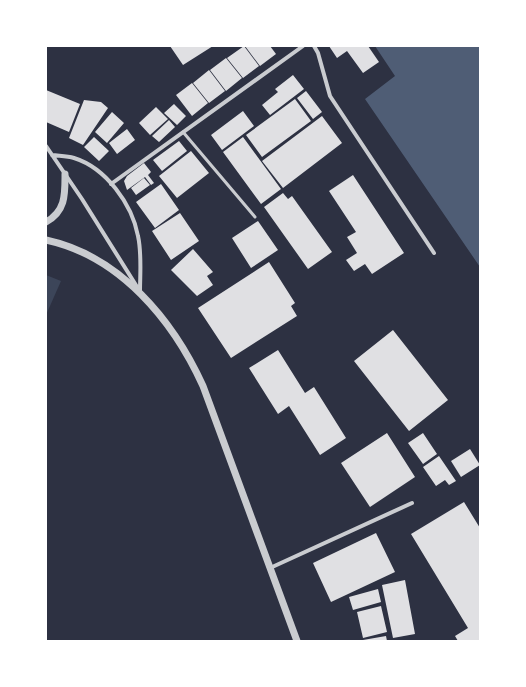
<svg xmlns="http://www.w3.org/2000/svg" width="526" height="687" viewBox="0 0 526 687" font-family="'IBM Plex Sans',sans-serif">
<rect width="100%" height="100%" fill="#2d3142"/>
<path fill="#3c4559" d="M 46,275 L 61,281 L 46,315 Z"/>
<path fill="#4f5d75" d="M 375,46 L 480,46 L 480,267 L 365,99 L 395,76 Z"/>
<path fill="#e0e0e3" d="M 170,46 L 213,46 L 183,65 Z
M 244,46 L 259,66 L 243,78 L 227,58 Z
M 245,46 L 270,46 L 276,54 L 260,66 Z
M 329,46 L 368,46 L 379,62 L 363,73 L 347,51 L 337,58 Z
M 226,58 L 242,78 L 226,91 L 210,70 Z
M 209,70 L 225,91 L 209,103 L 193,83 Z
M 293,75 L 304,89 L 270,115 L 262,105 L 278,92 L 275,89 Z
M 192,83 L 208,103 L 192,116 L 176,95 Z
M 46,90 L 80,104 L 69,132 L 46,122 Z
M 306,91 L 322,112 L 313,119 L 297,98 Z
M 295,99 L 311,121 L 262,157 L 246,135 Z
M 84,100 L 101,102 L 108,108 L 83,145 L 69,138 Z
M 174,104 L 186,116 L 177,125 L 164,113 Z
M 156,107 L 168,119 L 150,135 L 139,123 Z
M 243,111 L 254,126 L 222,150 L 211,135 Z
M 112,112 L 124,123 L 107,143 L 95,132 Z
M 322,116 L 342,143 L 283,188 L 262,161 Z
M 169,120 L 175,127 L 159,142 L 152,136 Z
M 127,129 L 135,140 L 117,154 L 109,143 Z
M 94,137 L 109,151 L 99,161 L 84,147 Z
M 243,137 L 281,189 L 261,204 L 223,152 Z
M 179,141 L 187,151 L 162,171 L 153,160 Z
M 191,151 L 209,173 L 177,198 L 159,176 Z
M 144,163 L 151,172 L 148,175 L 154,183 L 151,185 L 145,177 L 127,190 L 124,181 L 127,176 Z
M 353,175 L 404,253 L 372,274 L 365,264 L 354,271 L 346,260 L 357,253 L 347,237 L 356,232 L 329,191 Z
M 144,178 L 150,185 L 136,195 L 131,188 Z
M 161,184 L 179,210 L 155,228 L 136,202 Z
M 283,193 L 288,199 L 292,196 L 332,252 L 308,269 L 264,207 Z
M 180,213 L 199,241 L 171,260 L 152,231 Z
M 258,221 L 278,250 L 251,268 L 232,238 Z
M 193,249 L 213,272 L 207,276 L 213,285 L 197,296 L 171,270 Z
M 269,262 L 295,303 L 291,306 L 297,316 L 231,358 L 198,308 Z
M 393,330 L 448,400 L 409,431 L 354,361 Z
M 278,350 L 305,393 L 314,387 L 346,438 L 320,455 L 289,406 L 278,414 L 249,368 Z
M 387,433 L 415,477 L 370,507 L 341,463 Z
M 423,433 L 437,454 L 423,464 L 408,443 Z
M 470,449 L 480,465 L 461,477 L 451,461 Z
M 439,456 L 456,481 L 449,485 L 445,480 L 436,486 L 423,467 Z
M 464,502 L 480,528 L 480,641 L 458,641 L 455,636 L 468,628 L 411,534 Z
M 376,533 L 395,572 L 331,602 L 313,563 Z
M 405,580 L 415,634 L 393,638 L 382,585 Z
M 378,589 L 381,602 L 353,610 L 349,597 Z
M 381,606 L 387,632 L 363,638 L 357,612 Z
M 386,636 L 387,641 L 363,641 L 363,640 Z"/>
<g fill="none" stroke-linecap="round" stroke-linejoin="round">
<path stroke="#caccd0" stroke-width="3" d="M 183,132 L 255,217"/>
<path stroke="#caccd0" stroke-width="4" d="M 314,46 L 318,53 L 330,96 L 434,253
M 46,146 L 82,199 L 139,290
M 52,155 C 59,156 67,156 74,158 C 106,168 132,204 138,236 C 142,254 140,273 140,292
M 111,184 L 303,46
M 270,568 L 412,503"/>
<path stroke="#caccd0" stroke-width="7" d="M 46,222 C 66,211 65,194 65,174
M 46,240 C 120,256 173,320 203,386 L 297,641"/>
</g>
<rect width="526" height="687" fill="none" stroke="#ffffff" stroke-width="94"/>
</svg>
